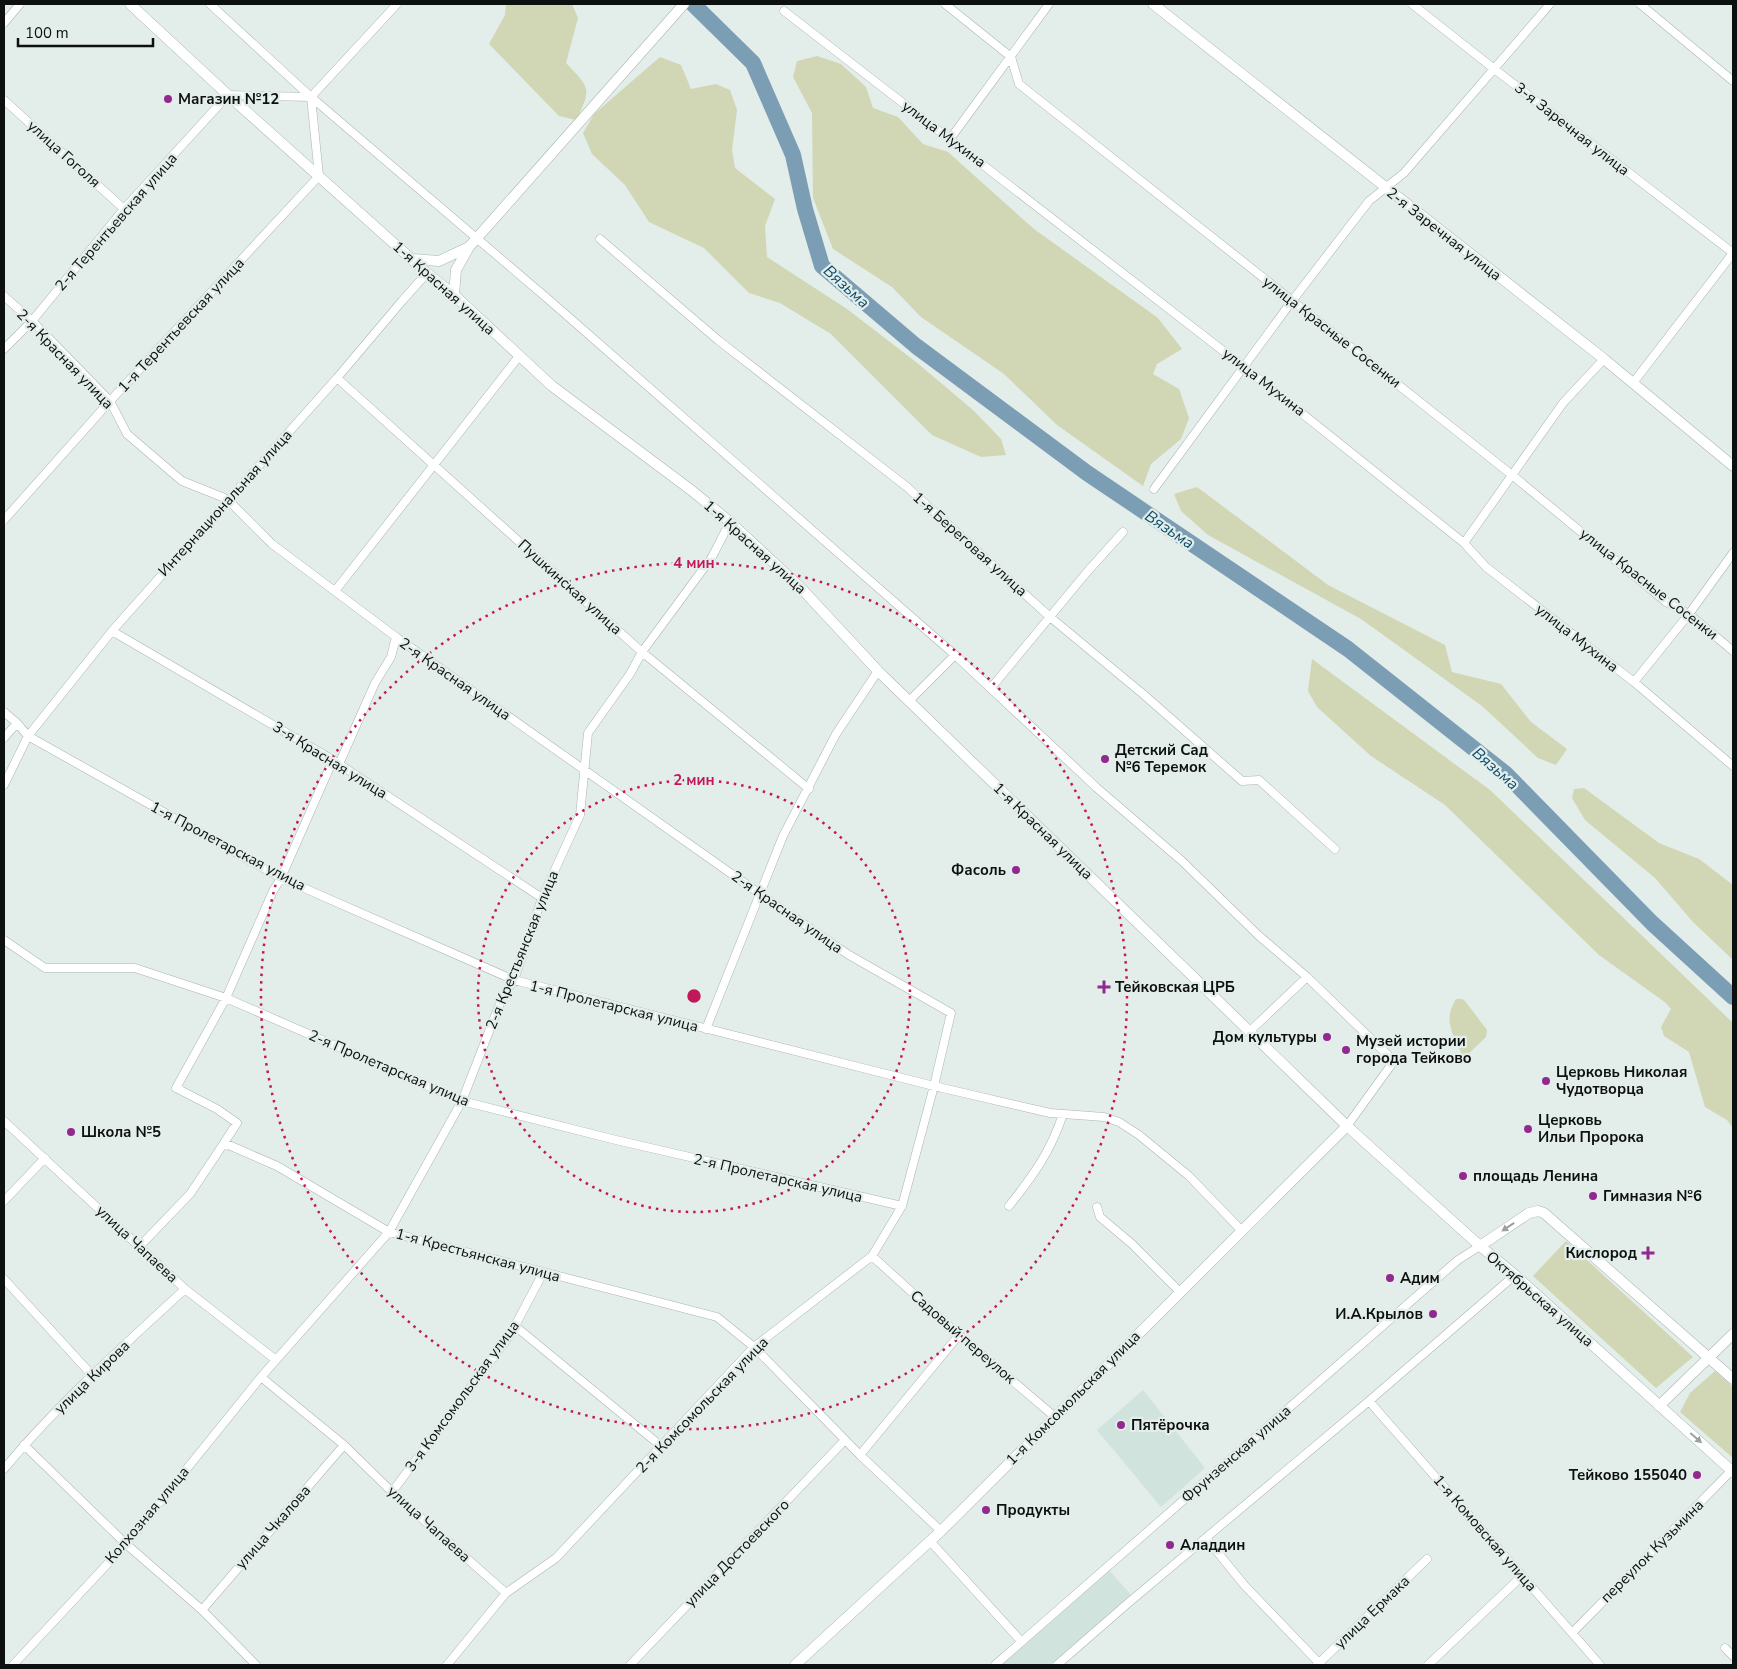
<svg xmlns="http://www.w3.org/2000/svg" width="1737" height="1669" viewBox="0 0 1737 1669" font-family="'Nunito Sans',sans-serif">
<rect width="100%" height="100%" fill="#e3edea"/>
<path fill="#d0e3dd" d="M 1143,1390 L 1205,1468 L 1161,1507 L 1097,1430 Z
M 1109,1570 L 1131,1595 L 1050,1665 L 1000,1665 Z"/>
<path fill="#d1d6b4" d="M 506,4 L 572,4 L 578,18 L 566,63 C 590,88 592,88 576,120 L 559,116 L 489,44 L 505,15 Z
M 817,56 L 841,64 L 866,87 L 873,108 L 898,117 L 923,144 L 948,152 L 1034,229 L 1158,318 L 1182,349 L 1157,364 L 1153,374 L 1179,389 L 1189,418 L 1181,439 L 1151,464 L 1143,486 L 1057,425 L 1004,374 L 921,317 L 892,287 L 833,249 L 813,198 L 812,113 L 793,77 L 797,61 Z
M 660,57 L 681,65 L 691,89 L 716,84 L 730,90 L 737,110 L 732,150 L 735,168 L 775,199 L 765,226 L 767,257 L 847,309 L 916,362 L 973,410 L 1001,439 L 1006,455 L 981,457 L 932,435 L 831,334 L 780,303 L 749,293 L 704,248 L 649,222 L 625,185 L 592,154 L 583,133 L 594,114 Z
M 1197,487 L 1328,585 L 1445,645 L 1452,672 L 1501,684 L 1531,722 L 1567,749 L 1556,765 L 1538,758 L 1482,706 L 1361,619 L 1208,535 L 1181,511 L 1174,494 Z
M 1312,659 L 1490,790 L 1733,1023 L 1733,1128 L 1727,1120 L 1705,1107 L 1689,1052 L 1664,1036 L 1661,1027 L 1671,1009 L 1666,1003 L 1599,955 L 1445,805 L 1371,756 L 1317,707 L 1308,691 Z
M 1584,788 L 1659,843 L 1699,859 L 1733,885 L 1733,960 L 1693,922 L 1655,878 L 1585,820 L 1572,798 L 1574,789 Z
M 1456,999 L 1462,999 L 1465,1001 L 1487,1030 L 1486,1037 L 1465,1057 L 1463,1057 C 1454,1035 1442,1022 1456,999 Z
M 1566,1241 L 1693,1357 L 1656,1388 L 1533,1276 Z
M 1715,1371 L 1733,1387 L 1733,1458 L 1680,1412 L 1690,1393 Z"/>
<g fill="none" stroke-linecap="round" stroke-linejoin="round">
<path stroke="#7c9eb5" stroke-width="16" d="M 693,4 L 753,63 L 793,155 L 805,209 L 822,266 L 916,346 L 1087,473 L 1348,649 L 1506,774 L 1652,923 L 1733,997"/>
<defs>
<path id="street" d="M 210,4 L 311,97 L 548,299 L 955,655 L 1097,788 L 1182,861 L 1258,935 L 1307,977 L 1394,1061 L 1347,1126
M 945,4 L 1011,57 L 1019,84 L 1512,475 L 1666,602 L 1689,614 L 1733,651
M 1412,4 L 1493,68 L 1733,253
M 1640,4 L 1733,81
M 784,11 L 1244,367 L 1464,543 L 1486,567 L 1634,682 L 1733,766
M 4,23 L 20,4
M 4,100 L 124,209
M 950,139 L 1049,4
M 600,239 L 718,340 L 907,487 L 1050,617 L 1143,694 L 1242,781 L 1259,780 L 1335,849
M 4,296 L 32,321 L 110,401 L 127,434 L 182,481 L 227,499 L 272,544 L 396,637 L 760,894 L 849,955 L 951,1013 L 934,1086 L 902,1206 L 872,1256 L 754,1347 L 556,1558 L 506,1593 L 447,1665
M 4,349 L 32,321 L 124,209 L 228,95 L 311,97 L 397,4
M 337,378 L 642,652 L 809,789
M 1633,383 L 1733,253
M 1154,489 L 1292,301 L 1369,201 L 1404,173 L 1550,4
M 4,520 L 110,401 L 319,176 L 311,97
M 1464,543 L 1563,403 L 1604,359
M 335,591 L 520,355
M 112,631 L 333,760 L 542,898
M 1634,682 L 1689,614 L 1733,553
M 991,688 L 1087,572 L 1123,532
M 909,701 L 955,655
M 4,712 L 17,723 L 28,736 L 281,878 L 514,980 L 934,1086 L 1050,1113 L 1104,1117 L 1119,1122 L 1139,1135 L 1189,1176 L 1241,1230
M 4,738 L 17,723
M 339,764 L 375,683 L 391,657 L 396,637
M 4,785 L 28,736 L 112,631 L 337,378 L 402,301 L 427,273
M 4,940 L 45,968 L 135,968 L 226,998 L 462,1101 L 616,1140 L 902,1206
M 706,1029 L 783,836 L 836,734 L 878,671
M 1250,1031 L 1307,977
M 4,1121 L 185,1289 L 276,1360
M 224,1143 L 237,1123 L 217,1109 L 176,1088 L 226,998 L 273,891 L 281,878 L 333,760
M 4,1201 L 45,1158
M 1009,1206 C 1033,1176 1051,1151 1063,1114
M 1097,1207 L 1100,1217 L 1132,1244 L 1179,1291
M 139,1247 L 190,1194 L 224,1143 L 277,1166 L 389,1232 L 717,1317 L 754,1347 L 860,1455 L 941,1531
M 872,1256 L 959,1335 L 1055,1417
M 4,1279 L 92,1375
M 515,1326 L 661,1446
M 261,1377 L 344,1445 L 392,1492 L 506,1593
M 1369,1401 L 1600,1665
M 24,1445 L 126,1544 L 202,1610 L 256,1665
M 860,1455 L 959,1335
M 4,1469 C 58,1404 122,1347 185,1289
M 392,1492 L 510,1335 L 543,1273
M 1206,1538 L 1245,1586 L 1321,1665
M 930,1541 L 1021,1641
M 202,1610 L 344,1445
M 1572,1633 L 1732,1470
M 1725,1648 L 1733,1656
M 13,1665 L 126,1544 L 261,1377 L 389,1232 L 462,1101 L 502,998 L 514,980 L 542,898 L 580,815 L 588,733 L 630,674 L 642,652 L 712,557 L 730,522
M 630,1665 L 845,1440
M 995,1665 L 1458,1260 L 1480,1246
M 1057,1665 L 1127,1604 L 1369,1401 L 1515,1275
M 1317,1665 L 1427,1559
M 1428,1665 L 1522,1576"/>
<path id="secondary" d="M 130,4 L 228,95 L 427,273 L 454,295 L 552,386 L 691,490 L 730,522 L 801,588 L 878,671 L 1347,1126 L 1480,1246 L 1515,1275 L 1733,1472
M 1153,4 L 1604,359 L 1733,466
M 412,259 L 439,261 L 469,247 L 684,4
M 454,295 L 456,270 L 469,247
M 1480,1246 L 1529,1213 L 1538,1211 L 1544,1213 L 1733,1379
M 1659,1406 L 1733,1334
M 795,1665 L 941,1531 L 1347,1126"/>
</defs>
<use href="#street" stroke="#abb5b2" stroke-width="9"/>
<use href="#secondary" stroke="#abb5b2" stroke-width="11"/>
<use href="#street" stroke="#fff" stroke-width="8"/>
<use href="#secondary" stroke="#fff" stroke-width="10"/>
</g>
<defs><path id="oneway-solid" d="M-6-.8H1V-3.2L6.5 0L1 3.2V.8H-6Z" transform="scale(1.25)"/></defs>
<g fill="#9e9f9f">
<use href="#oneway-solid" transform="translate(1508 1227) rotate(146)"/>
<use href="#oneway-solid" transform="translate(1696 1438) rotate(41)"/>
</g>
<g fill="none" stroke="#c2185b" stroke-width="2.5" stroke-dasharray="2.5 5">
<circle cx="694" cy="996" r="216"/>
<circle cx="694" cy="996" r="433"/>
</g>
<g fill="#91298e" stroke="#e3edea" stroke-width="2">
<circle cx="168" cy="99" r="5"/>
<circle cx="1105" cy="759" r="5"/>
<circle cx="1016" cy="870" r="5"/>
<path d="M1101.5 979.5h5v5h5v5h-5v5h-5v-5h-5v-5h5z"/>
<circle cx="1327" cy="1037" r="5"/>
<circle cx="1346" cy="1050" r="5"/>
<circle cx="1546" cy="1081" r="5"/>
<circle cx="1528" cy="1129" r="5"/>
<circle cx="71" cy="1132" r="5"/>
<circle cx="1463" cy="1176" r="5"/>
<circle cx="1593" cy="1196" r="5"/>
<path d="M1645.5 1245.5h5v5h5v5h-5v5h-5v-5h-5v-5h5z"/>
<circle cx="1390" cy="1278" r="5"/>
<circle cx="1433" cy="1314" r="5"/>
<circle cx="1121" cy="1425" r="5"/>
<circle cx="1697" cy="1475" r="5"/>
<circle cx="986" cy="1510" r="5"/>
<circle cx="1170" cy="1545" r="5"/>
</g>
<g text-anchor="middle" stroke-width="4.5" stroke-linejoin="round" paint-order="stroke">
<g font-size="15" font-weight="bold" fill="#0c100f" stroke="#e3edea" text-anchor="start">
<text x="178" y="104">Магазин №12</text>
<text x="1115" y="755">Детский Сад<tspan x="1115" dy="17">№6 Теремок</tspan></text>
<text x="1006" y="875" text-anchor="end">Фасоль</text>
<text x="1115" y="992">Тейковская ЦРБ</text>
<text x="1317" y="1042" text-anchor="end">Дом культуры</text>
<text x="1356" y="1046">Музей истории<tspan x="1356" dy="17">города Тейково</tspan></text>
<text x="1556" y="1077">Церковь Николая<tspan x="1556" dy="17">Чудотворца</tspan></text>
<text x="1538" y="1125">Церковь<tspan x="1538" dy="17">Ильи Пророка</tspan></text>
<text x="81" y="1137">Школа №5</text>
<text x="1473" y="1181">площадь Ленина</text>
<text x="1603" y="1201">Гимназия №6</text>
<text x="1637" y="1258" text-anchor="end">Кислород</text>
<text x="1400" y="1283">Адим</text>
<text x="1423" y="1319" text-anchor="end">И.А.Крылов</text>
<text x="1131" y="1430">Пятёрочка</text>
<text x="1687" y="1480" text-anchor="end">Тейково 155040</text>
<text x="996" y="1515">Продукты</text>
<text x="1180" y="1550">Аладдин</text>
</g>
<g font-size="15" fill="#0c100f" stroke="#e3edea">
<text transform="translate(1572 129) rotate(38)" y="5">3-я Заречная улица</text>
<text transform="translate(944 134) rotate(37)" y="5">улица Мухина</text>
<text transform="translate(64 154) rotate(42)" y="5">улица Гоголя</text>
<text transform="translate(116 222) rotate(-49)" y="5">2-я Терентьевская улица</text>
<text transform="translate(1444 234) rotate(38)" y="5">2-я Заречная улица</text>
<text transform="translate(444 288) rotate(42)" y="5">1-я Красная улица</text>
<text transform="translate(181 325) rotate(-47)" y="5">1-я Терентьевская улица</text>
<text transform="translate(1332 332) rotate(38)" y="5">улица Красные Сосенки</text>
<text transform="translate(65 359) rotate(46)" y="5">2-я Красная улица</text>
<text transform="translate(1264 382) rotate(38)" y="5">улица Мухина</text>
<text transform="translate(225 503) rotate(-48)" y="5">Интернациональная улица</text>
<text transform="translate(970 544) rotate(42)" y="5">1-я Береговая улица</text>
<text transform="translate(755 547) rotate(42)" y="5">1-я Красная улица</text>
<text transform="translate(1649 584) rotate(38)" y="5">улица Красные Сосенки</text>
<text transform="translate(570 587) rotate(42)" y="5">Пушкинская улица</text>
<text transform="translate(1577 638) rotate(38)" y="5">улица Мухина</text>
<text transform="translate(455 679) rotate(35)" y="5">2-я Красная улица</text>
<text transform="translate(330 760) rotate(32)" y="5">3-я Красная улица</text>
<text transform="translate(1043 831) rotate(44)" y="5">1-я Красная улица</text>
<text transform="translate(228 846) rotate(28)" y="5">1-я Пролетарская улица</text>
<text transform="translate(787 912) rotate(35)" y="5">2-я Красная улица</text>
<text transform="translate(522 950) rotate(-68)" y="5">2-я Крестьянская улица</text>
<text transform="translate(614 1006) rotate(14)" y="5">1-я Пролетарская улица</text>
<text transform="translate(389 1068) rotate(23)" y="5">2-я Пролетарская улица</text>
<text transform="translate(778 1178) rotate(13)" y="5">2-я Пролетарская улица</text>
<text transform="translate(137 1244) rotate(43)" y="5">улица Чапаева</text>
<text transform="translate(478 1255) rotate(15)" y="5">1-я Крестьянская улица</text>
<text transform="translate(1540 1299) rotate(41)" y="5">Октябрьская улица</text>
<text transform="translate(963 1337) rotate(41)" y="5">Садовый переулок</text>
<text transform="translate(92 1377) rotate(-44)" y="5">улица Кирова</text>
<text transform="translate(462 1396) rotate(-54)" y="5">3-я Комсомольская улица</text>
<text transform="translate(1073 1398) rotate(-45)" y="5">1-я Комсомольская улица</text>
<text transform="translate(702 1405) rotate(-46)" y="5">2-я Комсомольская улица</text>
<text transform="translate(1236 1454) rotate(-41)" y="5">Фрунзенская улица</text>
<text transform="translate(147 1515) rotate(-50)" y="5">Колхозная улица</text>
<text transform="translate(429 1524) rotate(42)" y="5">улица Чапаева</text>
<text transform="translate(273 1527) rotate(-49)" y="5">улица Чкалова</text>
<text transform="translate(1485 1533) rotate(49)" y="5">1-я Комовская улица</text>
<text transform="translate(1652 1551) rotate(-45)" y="5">переулок Кузьмина</text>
<text transform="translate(737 1553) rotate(-46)" y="5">улица Достоевского</text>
<text transform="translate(1372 1612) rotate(-44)" y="5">улица Ермака</text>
</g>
<g font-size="16" font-style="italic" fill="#0b4b6b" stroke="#e3edea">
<text transform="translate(847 286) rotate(42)" y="6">Вязьма</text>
<text transform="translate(1170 529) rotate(34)" y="6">Вязьма</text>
<text transform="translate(1496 768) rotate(41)" y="6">Вязьма</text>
</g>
</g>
<circle cx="694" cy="996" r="8" fill="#c2185b" stroke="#e3edea" stroke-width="2.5"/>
<g font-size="15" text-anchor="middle" font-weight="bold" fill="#c2185b" stroke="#e3edea" stroke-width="4.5" stroke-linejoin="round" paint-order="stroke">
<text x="694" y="568">4 мин</text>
<text x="694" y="785">2 мин</text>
</g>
<rect width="1737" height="1669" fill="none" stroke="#0c100f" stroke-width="10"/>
<path d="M18 38v8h135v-8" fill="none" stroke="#0c100f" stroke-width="2.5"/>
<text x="25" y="38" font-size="15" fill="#0c100f" stroke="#e3edea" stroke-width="4" paint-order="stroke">100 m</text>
</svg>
